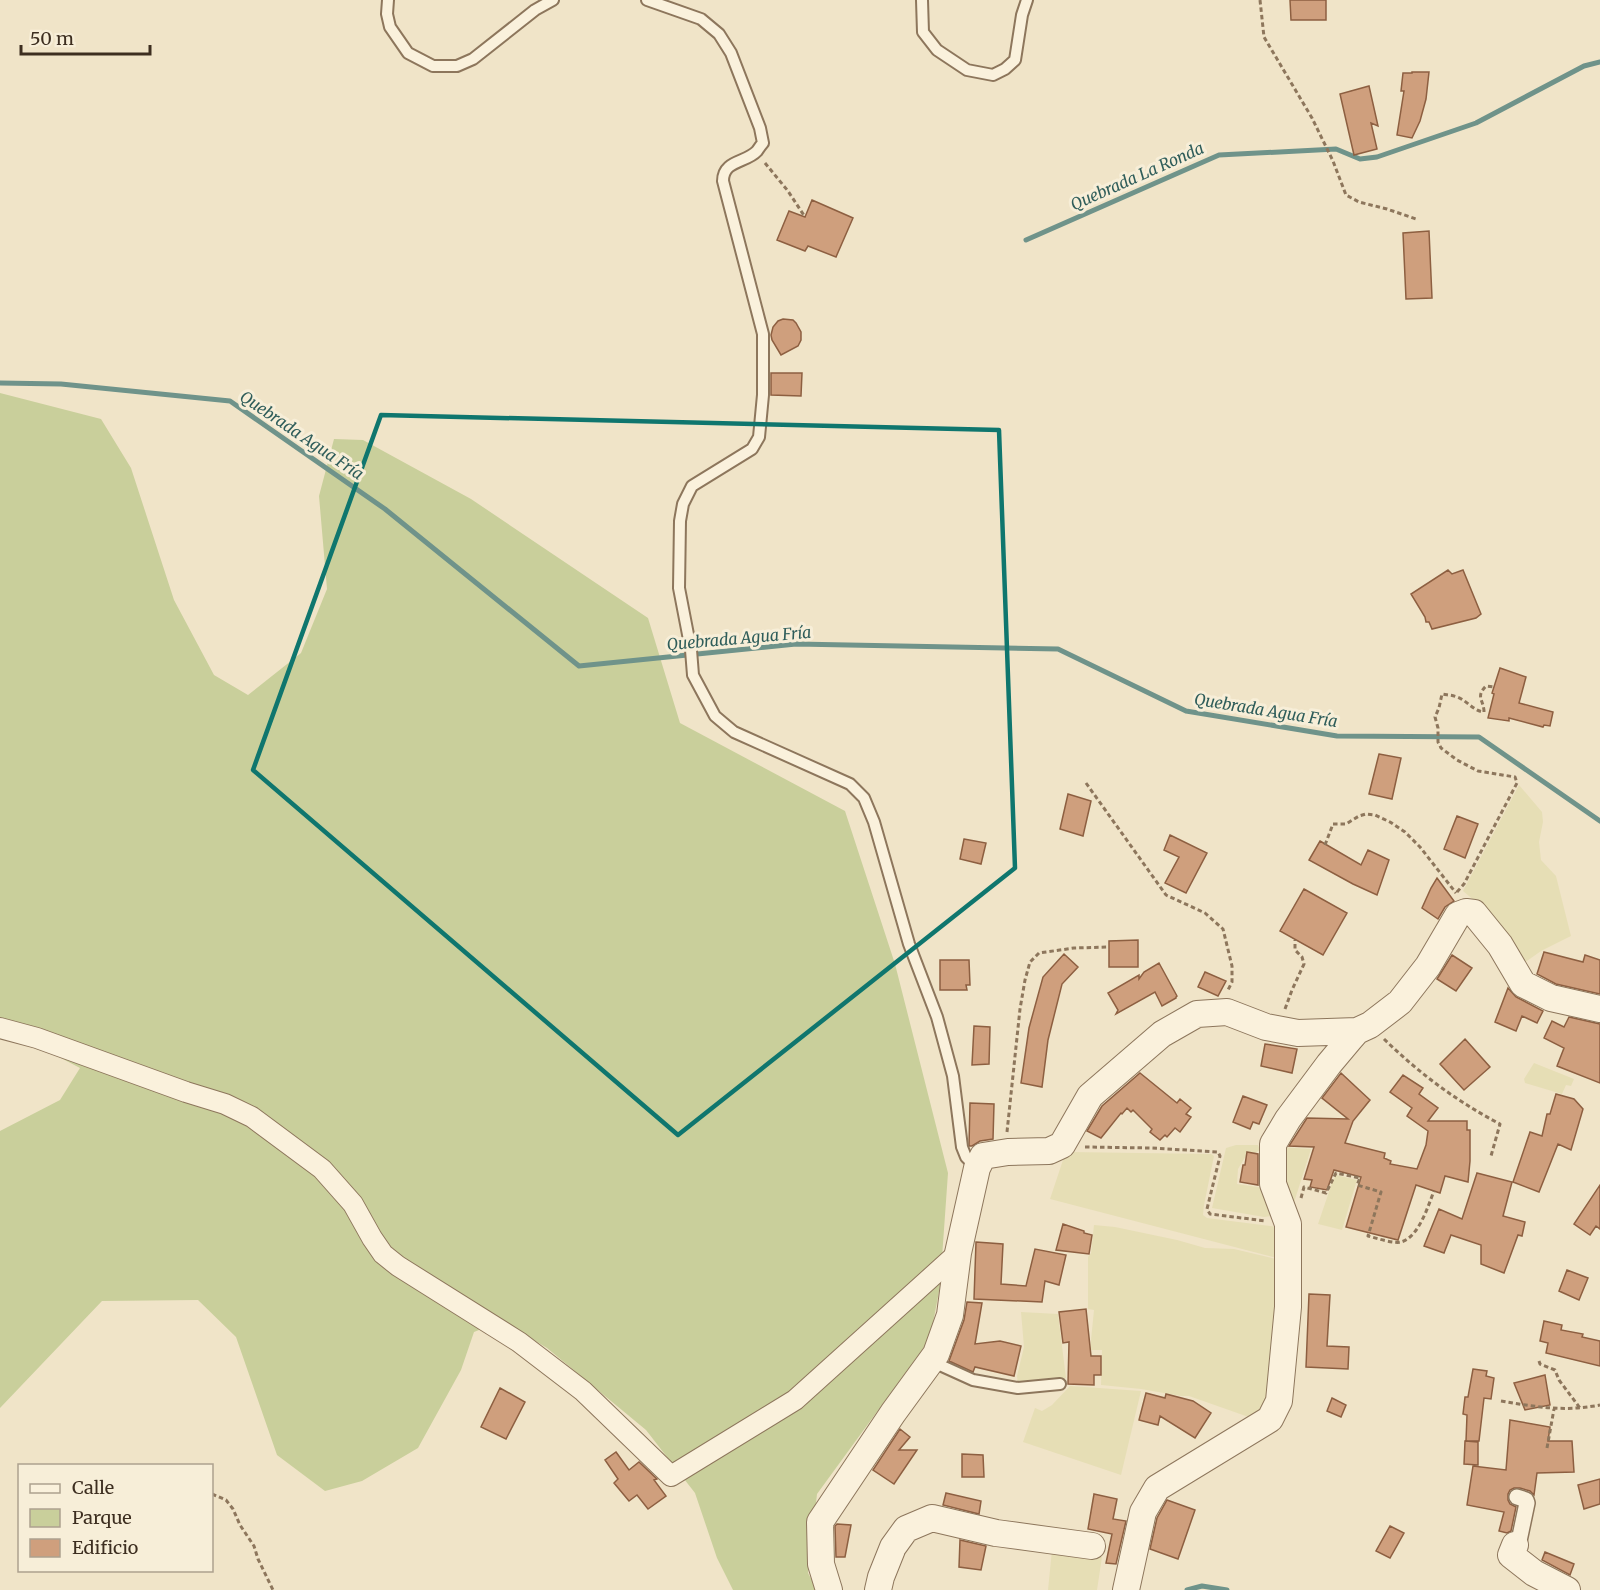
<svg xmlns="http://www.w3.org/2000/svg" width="1600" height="1590" viewBox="0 0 1600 1590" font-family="Merriweather,serif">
<rect width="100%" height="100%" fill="#f0e4c8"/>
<path fill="#e6deb5" d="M 1519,785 L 1542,812 L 1543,822 L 1539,842 L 1541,860 L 1556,876 L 1571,936 L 1541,951 L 1524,963 L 1488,912 L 1463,891 Z
M 1534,1063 L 1574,1079 L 1571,1086 L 1566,1085 L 1562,1094 L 1525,1083 L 1524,1079 Z
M 1236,1145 L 1258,1145 L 1260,1150 L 1255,1153 L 1250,1152 L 1247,1154 L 1238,1169 L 1237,1184 L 1271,1189 L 1279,1213 L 1271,1216 L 1264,1217 L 1212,1208 L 1226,1148 Z
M 1280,1147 L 1311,1149 L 1291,1212 L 1288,1211 Z
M 1068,1152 L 1211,1154 L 1214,1156 L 1204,1205 L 1203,1215 L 1207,1218 L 1277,1227 L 1281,1259 L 1050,1199 L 1065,1154 Z
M 1336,1175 L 1357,1180 L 1342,1230 L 1318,1224 L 1332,1183 Z
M 1094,1225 L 1115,1227 L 1177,1240 L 1205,1248 L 1234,1249 L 1280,1260 L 1272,1388 L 1260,1421 L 1189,1396 L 1181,1396 L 1141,1389 L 1101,1385 L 1102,1350 L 1090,1350 L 1094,1310 L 1088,1309 L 1088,1257 L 1091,1253 Z
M 1021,1312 L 1058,1314 L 1066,1378 L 1018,1384 L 1017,1376 L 1024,1347 Z
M 1070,1386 L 1141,1391 L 1121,1475 L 1023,1442 L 1035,1408 L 1042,1411 L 1052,1405 Z
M 1052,1550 L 1102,1557 L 1097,1590 L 1048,1590 Z"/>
<path fill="#c9cf9b" d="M 0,393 L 101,419 L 131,468 L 174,600 L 214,675 L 248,695 L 301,653 L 327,589 L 319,496 L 334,439 L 363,440 L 471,499 L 648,618 L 680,723 L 845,811 L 895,964 L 948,1173 L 940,1286 L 930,1339 L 817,1494 L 808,1573 L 817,1590 L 733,1590 L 717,1558 L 695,1493 L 646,1430 L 547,1348 L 507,1324 L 499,1322 L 474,1332 L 461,1370 L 418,1448 L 362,1481 L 325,1491 L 277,1455 L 236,1337 L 198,1300 L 102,1301 L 0,1408 L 0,1131 L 60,1100 L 80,1068 L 0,1026 Z"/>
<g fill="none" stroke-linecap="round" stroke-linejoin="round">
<path stroke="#6f938a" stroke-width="5" d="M 1026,240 L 1219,155 L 1336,149 L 1360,159 L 1377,157 L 1476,123 L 1584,66 L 1600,62
M 0,383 L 61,384 L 230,401 L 385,509 L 579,666 L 796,644 L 1058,649 L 1186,711 L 1337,736 L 1479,737 L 1600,821
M 1187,1590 L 1202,1586 L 1227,1590"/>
</g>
<path fill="#cf9f7d" stroke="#8d5f41" stroke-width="1.5" d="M 1290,0 L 1326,0 L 1326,20 L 1291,20 Z
M 1412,72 L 1429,72 L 1426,99 L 1420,121 L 1412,138 L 1397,135 L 1404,91 L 1401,91 L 1403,73 L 1412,73 Z
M 1369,86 L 1378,126 L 1371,123 L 1377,149 L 1354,155 L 1340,94 Z
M 812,200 L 853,218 L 836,257 L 808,246 L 805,251 L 777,240 L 789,211 L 805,217 Z
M 1429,231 L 1432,298 L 1406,299 L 1403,233 Z
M 783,319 L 793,320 L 796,323 L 801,332 L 801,340 L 798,346 L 781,355 L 772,340 L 771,335 L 773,327 L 778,321 Z
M 771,373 L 802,373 L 801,396 L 771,395 Z
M 1448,570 L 1452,574 L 1463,570 L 1481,614 L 1476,618 L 1432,629 L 1429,622 L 1426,622 L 1425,617 L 1411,594 Z
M 1500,668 L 1526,677 L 1519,703 L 1553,712 L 1550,726 L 1544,725 L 1543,727 L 1509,718 L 1509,721 L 1488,718 L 1494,694 L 1492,693 Z
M 1379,754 L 1401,758 L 1392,799 L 1369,794 Z
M 1068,794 L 1091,801 L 1083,836 L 1060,829 Z
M 1457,816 L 1478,824 L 1465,858 L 1444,849 Z
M 1170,835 L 1207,853 L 1186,893 L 1165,883 L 1179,857 L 1164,850 Z
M 964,839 L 986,843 L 981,864 L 960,859 Z
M 1320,841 L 1361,865 L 1368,850 L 1389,860 L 1377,895 L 1353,884 L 1309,860 Z
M 1437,878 L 1454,901 L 1445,907 L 1438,919 L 1422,908 L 1431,888 Z
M 1304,889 L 1347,913 L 1323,955 L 1280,931 Z
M 1138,940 L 1138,967 L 1109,967 L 1109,941 Z
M 1544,952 L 1583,962 L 1585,955 L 1600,960 L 1600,994 L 1556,984 L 1537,974 Z
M 1064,954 L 1078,967 L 1062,984 L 1048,1040 L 1042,1087 L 1021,1083 L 1029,1028 L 1043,977 Z
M 1452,955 L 1472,968 L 1456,991 L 1437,979 Z
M 940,960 L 969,960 L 970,985 L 966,985 L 967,990 L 940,990 Z
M 1159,963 L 1177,996 L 1176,997 L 1176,998 L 1162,1006 L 1155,992 L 1116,1014 L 1118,1010 L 1108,993 L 1139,975 L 1139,979 L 1144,972 Z
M 1205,972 L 1226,981 L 1218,996 L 1198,987 Z
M 1508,988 L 1516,997 L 1543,1011 L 1537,1023 L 1522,1016 L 1516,1031 L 1495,1022 Z
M 1569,1017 L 1600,1024 L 1600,1083 L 1557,1066 L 1564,1048 L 1544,1038 L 1552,1021 L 1564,1027 Z
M 974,1026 L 990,1027 L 989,1064 L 972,1065 Z
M 1465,1039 L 1490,1067 L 1464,1090 L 1440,1064 Z
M 1265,1044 L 1297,1049 L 1292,1073 L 1261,1066 Z
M 1140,1073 L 1177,1103 L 1180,1099 L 1191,1108 L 1186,1114 L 1191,1117 L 1180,1132 L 1175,1128 L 1167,1137 L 1165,1135 L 1160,1140 L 1150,1132 L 1152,1129 L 1133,1110 L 1131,1112 L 1127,1108 L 1122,1114 L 1121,1113 L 1101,1138 L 1087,1131 L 1102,1106 Z
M 1341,1073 L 1370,1100 L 1353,1121 L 1345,1143 L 1385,1153 L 1384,1158 L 1391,1161 L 1390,1164 L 1417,1169 L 1426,1145 L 1428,1131 L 1407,1116 L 1412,1108 L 1390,1092 L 1403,1075 L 1423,1088 L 1419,1094 L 1438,1108 L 1428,1121 L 1467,1121 L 1467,1130 L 1470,1130 L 1470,1161 L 1468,1182 L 1445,1176 L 1440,1193 L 1416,1185 L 1398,1240 L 1346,1227 L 1361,1177 L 1334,1170 L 1327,1190 L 1310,1187 L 1312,1180 L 1304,1179 L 1314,1147 L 1289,1146 L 1307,1118 L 1348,1119 L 1322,1098 Z
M 1556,1094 L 1574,1099 L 1583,1109 L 1571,1150 L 1558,1144 L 1539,1192 L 1513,1182 L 1530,1132 L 1542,1136 L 1547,1114 L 1550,1114 Z
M 1243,1096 L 1267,1105 L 1259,1124 L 1253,1122 L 1250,1129 L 1233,1122 Z
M 970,1103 L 994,1104 L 993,1139 L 980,1141 L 972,1146 L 969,1146 Z
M 1247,1152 L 1258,1154 L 1258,1185 L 1240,1182 L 1243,1165 L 1245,1165 Z
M 1477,1173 L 1512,1182 L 1503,1216 L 1525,1222 L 1522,1236 L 1518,1235 L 1504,1273 L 1481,1264 L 1481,1245 L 1451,1235 L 1444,1253 L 1424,1246 L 1439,1209 L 1462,1219 Z
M 1600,1185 L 1600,1229 L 1596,1226 L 1590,1235 L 1574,1224 Z
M 1063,1224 L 1084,1231 L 1084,1233 L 1092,1235 L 1089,1254 L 1056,1250 Z
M 976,1242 L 1003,1244 L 1001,1284 L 1026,1286 L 1035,1249 L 1066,1255 L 1059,1285 L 1045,1281 L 1042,1302 L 974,1299 Z
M 1567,1270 L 1588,1278 L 1579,1300 L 1559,1291 Z
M 1309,1294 L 1330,1295 L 1327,1346 L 1349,1347 L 1348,1369 L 1306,1367 Z
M 967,1302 L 982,1303 L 975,1344 L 1000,1341 L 1021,1346 L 1014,1376 L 975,1367 L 973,1372 L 949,1361 L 964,1320 Z
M 1086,1309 L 1091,1356 L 1101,1356 L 1101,1375 L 1094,1375 L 1094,1385 L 1068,1384 L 1069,1342 L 1063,1343 L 1059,1312 Z
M 1544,1321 L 1562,1325 L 1561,1330 L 1583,1334 L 1582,1337 L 1600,1341 L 1600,1366 L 1546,1353 L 1548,1343 L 1540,1341 Z
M 1473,1369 L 1487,1371 L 1486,1376 L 1494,1378 L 1491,1399 L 1484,1398 L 1479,1441 L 1466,1441 L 1467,1415 L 1463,1414 L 1465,1397 L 1468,1397 Z
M 1545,1375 L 1550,1405 L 1525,1410 L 1514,1383 Z
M 500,1388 L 525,1402 L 506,1439 L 481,1427 Z
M 1146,1393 L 1165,1398 L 1166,1394 L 1193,1401 L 1211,1413 L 1195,1438 L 1160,1416 L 1158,1425 L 1139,1420 Z
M 1332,1398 L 1346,1405 L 1341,1417 L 1327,1411 Z
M 1510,1420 L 1550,1427 L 1548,1441 L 1572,1441 L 1574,1472 L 1537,1473 L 1534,1495 L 1530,1491 L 1520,1488 L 1514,1488 L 1510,1490 L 1508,1494 L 1508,1500 L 1510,1504 L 1516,1507 L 1511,1531 L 1507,1533 L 1499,1531 L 1504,1512 L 1467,1505 L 1473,1466 L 1506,1470 Z
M 900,1429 L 910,1437 L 899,1450 L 917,1450 L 894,1484 L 873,1470 Z
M 1465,1441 L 1478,1442 L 1478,1465 L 1464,1464 Z
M 616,1452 L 629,1470 L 639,1462 L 657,1479 L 654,1480 L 666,1496 L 648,1509 L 637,1495 L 629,1501 L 614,1483 L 618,1479 L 605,1460 Z
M 962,1454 L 983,1455 L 984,1477 L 962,1477 Z
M 1600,1479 L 1600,1504 L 1584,1509 L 1578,1485 Z
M 946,1493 L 981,1501 L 979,1514 L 943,1505 Z
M 1094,1494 L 1117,1499 L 1113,1519 L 1126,1521 L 1116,1564 L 1106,1563 L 1112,1534 L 1088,1529 Z
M 1167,1500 L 1195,1510 L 1178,1559 L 1150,1549 L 1157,1518 Z
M 837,1524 L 851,1525 L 845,1557 L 836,1557 L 835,1526 Z
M 1390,1526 L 1404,1533 L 1390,1558 L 1376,1551 Z
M 960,1540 L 986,1546 L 981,1570 L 959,1567 Z
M 1545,1552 L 1574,1564 L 1570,1575 L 1542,1560 Z"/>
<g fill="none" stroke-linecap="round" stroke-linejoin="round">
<defs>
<path id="service" d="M 388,0 L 387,14 L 390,27 L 408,53 L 433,66 L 457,66 L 473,59 L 535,10 L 553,0
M 647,0 L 701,19 L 719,34 L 731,53 L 760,128 L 763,143 C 761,145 759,148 757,151 C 746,163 723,160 723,181 L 763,334 L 763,395 L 759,437 L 752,449 L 692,486 L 683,504 L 680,521 L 679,588 L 691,650 L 693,675 L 715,716 L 734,732 L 850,784 L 864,798 L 874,822 L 909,944 L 937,1017 L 953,1076 L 962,1147 L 966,1157 L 977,1168
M 922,0 L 923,32 L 937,50 L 967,70 L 993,75 L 1005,69 L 1015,60 L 1022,15 L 1027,0
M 931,1361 L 973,1380 L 1018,1388 L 1060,1384"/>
<path id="pedestrian" d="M 1515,1545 L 1519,1541 L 1527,1503 L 1526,1500 L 1517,1497"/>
<path id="minor" d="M 0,1028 L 37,1038 L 186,1092 L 225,1104 L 252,1117 L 322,1169 L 353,1204 L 372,1238 L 383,1254 L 398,1266 L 519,1342 L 583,1391 L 671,1476 L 795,1400 L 958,1253"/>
<path id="tertiary" d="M 1515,1545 L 1511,1555 L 1534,1573 L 1567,1590
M 829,1590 L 821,1564 L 820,1522 L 893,1413 L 936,1354 L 950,1315 L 958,1253 L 977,1168 L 983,1156 L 1008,1152 L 1049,1151 L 1062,1145 L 1090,1096 L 1162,1034 L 1197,1014 L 1227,1012 L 1266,1027 L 1298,1033 L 1357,1031
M 878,1590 L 881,1577 L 893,1547 L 906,1529 L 932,1518 L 996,1533 L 1092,1546
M 1126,1590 L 1143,1512 L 1157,1488 L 1270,1419 L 1279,1401 L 1288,1307 L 1288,1224 L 1273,1184 L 1273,1144 L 1288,1119 L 1329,1064 L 1350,1039 L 1357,1031 L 1370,1025 L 1400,1002 L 1428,966 L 1458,915 L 1466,912 L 1474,913 L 1500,945 L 1523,984 L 1551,998 L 1600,1009"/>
</defs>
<use href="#service" stroke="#8d765c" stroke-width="14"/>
<use href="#pedestrian" stroke="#8d765c" stroke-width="18"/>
<use href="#minor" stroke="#8d765c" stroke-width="22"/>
<use href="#tertiary" stroke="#8d765c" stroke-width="28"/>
<path stroke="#8d765c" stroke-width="3" stroke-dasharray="4.5 3" stroke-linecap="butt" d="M 1260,0 L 1264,37 L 1312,118 L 1333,161 L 1346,195 L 1359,202 L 1387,209 L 1416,219
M 765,163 L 788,191 L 805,217
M 1086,783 L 1166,895 L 1205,913 L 1223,929 L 1232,966 L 1232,982 L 1227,992
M 1325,845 L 1333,824 L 1346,824 L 1359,816 L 1366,814 L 1375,815 L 1390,822 L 1405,832 L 1420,847 L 1456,893
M 1457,892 L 1464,884 L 1517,783 L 1515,777 L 1478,771 L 1457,760 L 1441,748 L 1438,742 L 1438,728 L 1435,717 L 1439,708 L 1442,694 C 1447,695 1452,695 1457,697 C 1468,701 1473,711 1484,712 C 1484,700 1475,697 1486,686 L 1494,687
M 1285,1009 L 1292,990 L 1304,964 L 1302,957 L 1295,950 L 1295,940
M 1384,1039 C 1419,1073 1456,1101 1500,1124 L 1491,1156
M 1007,1132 L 1020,1009 L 1025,980 L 1030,962 L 1039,953 L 1074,948 L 1109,947
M 1085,1147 L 1152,1148 L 1218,1152 L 1220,1156 L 1207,1209 L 1210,1214 L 1266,1221
M 1301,1198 L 1304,1187 L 1326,1193 L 1336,1173 L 1360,1178 L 1357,1185 L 1381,1192 L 1368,1236 C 1376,1238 1394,1244 1401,1242 C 1419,1237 1428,1206 1434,1191
M 1539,1361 L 1540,1364 L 1555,1370 L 1559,1380 L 1580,1408
M 1501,1401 C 1537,1407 1563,1412 1600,1405
M 1547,1448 L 1554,1409
M 212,1494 L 226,1500 L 233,1509 L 240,1525 L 254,1546 L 258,1559 L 273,1590"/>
<use href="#service" stroke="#faf1dc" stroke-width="10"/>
<use href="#pedestrian" stroke="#faf1dc" stroke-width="15"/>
<use href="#minor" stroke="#faf1dc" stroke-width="20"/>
<use href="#tertiary" stroke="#faf1dc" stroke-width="26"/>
</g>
<path fill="none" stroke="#0f766e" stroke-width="4.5" stroke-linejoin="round" d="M 381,415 L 999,430 L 1015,868 L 678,1135 L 253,770 Z"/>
<g text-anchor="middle" stroke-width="6" stroke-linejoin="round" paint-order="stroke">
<g font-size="16" font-style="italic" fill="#2f5d5a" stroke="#f7eed8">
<text transform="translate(1137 176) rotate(-24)" y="6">Quebrada La Ronda</text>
<text transform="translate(302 435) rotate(34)" y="6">Quebrada Agua Fría</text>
<text transform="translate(739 638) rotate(-5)" y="6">Quebrada Agua Fría</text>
<text transform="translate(1266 710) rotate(9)" y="6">Quebrada Agua Fría</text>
</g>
</g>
<rect x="18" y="1464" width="195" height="108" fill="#f7eed8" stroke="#ada18e" stroke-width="1.5"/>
<rect x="30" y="1484" width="30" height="9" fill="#faf1dc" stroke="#ada18e" stroke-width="1.5"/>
<text x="72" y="1494" font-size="18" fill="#3d2e20">Calle</text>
<rect x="30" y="1509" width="30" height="18" fill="#c9cf9b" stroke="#ada18e" stroke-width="1.5"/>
<text x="72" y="1524" font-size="18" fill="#3d2e20">Parque</text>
<rect x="30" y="1539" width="30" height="18" fill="#cf9f7d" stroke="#ada18e" stroke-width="1.5"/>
<text x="72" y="1554" font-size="18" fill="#3d2e20">Edificio</text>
<path d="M21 45v9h129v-9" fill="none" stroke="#3d2e20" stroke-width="3"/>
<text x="30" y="45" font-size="18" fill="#3d2e20" stroke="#f7eed8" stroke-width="4.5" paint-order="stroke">50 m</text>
</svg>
